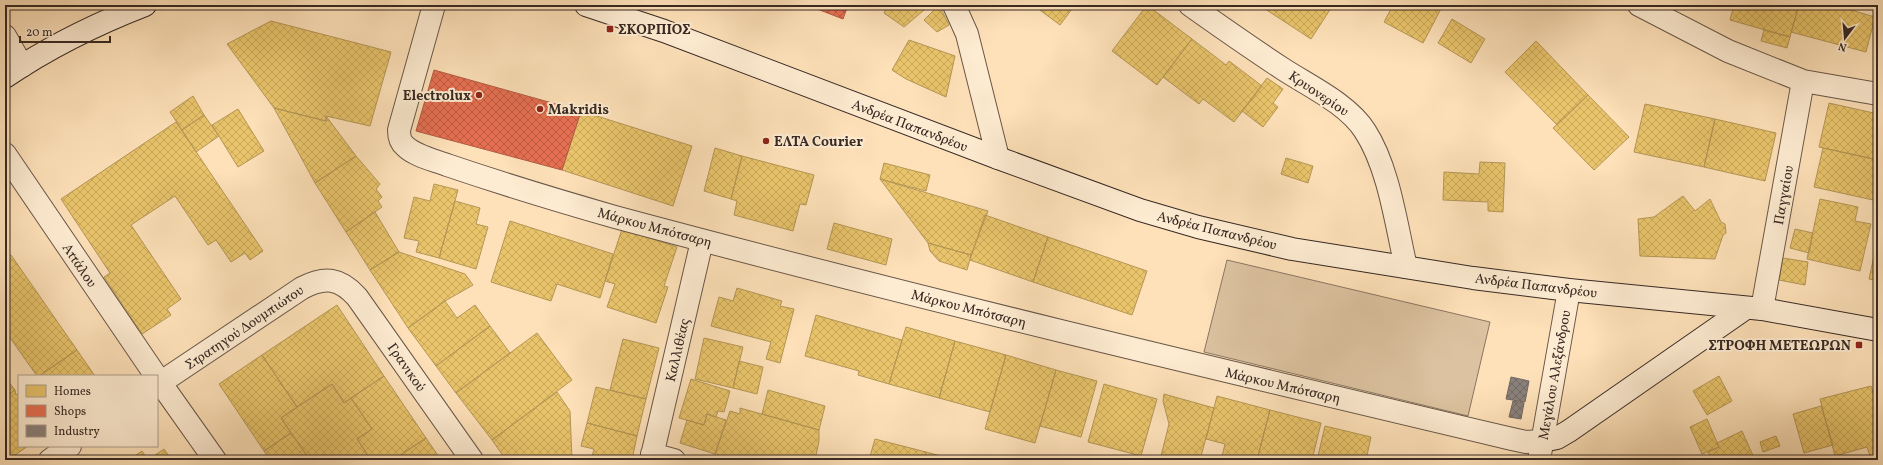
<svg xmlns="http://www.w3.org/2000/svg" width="1883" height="465" viewBox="0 0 1883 465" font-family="Vollkorn,serif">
<defs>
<pattern id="homes-cross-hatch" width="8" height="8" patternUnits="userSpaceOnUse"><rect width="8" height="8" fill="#e9c46a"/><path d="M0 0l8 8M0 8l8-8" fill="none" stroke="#c8a85c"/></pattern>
<pattern id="shops-cross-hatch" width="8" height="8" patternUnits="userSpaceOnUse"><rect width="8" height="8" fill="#e76f51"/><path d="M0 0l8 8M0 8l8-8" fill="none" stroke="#bc5b43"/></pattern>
<pattern id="industry-cross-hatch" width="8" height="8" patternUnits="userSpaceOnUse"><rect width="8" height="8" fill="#8a817c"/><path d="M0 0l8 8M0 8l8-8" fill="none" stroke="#726a65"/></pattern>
</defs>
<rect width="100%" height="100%" fill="#fee1b9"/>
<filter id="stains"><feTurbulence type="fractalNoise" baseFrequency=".005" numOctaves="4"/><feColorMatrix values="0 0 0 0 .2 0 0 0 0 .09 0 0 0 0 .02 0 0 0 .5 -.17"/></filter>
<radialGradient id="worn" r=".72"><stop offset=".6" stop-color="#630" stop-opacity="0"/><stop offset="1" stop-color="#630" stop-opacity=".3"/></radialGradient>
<path fill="#dcc2a0" stroke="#8a7662" d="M 1227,260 L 1490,322 L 1468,416 L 1204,352 Z"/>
<path fill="url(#homes-cross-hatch)" stroke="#b49655" d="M 888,5 L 930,5 L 904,27 L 884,13 Z
M 939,5 L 949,25 L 937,32 L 924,20 Z
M 1033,5 L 1075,5 L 1060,25 Z
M 1147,5 L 1192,39 L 1157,85 L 1112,51 Z
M 1259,5 L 1333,5 L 1311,39 Z
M 1393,5 L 1443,5 L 1423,43 L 1384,22 Z
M 1734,5 L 1799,5 L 1790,37 L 1730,20 Z
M 1799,5 L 1834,5 L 1875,17 L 1866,52 L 1791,32 Z
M 1452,19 L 1485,39 L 1471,63 L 1438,43 Z
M 271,21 L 391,52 L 370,126 L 326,116 L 326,121 L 274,108 L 227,44 Z
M 1764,30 L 1790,37 L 1787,48 L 1761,41 Z
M 1192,39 L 1226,65 L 1229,61 L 1262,86 L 1234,122 L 1203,99 L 1199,104 L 1163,77 Z
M 909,40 L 955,56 L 946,97 L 906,79 L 892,70 Z
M 1536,41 L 1588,95 L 1557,125 L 1505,72 Z
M 1267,78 L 1283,89 L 1273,103 L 1278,107 L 1263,127 L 1242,111 Z
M 1588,95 L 1629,137 L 1594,170 L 1553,128 Z
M 193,96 L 204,115 L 182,130 L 170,112 Z
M 1829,103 L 1878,114 L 1878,160 L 1819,147 Z
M 1645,104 L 1715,119 L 1704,167 L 1634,152 Z
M 274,108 L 326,121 L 326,116 L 356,156 L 315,183 Z
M 238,109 L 264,151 L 238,167 L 212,125 Z
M 581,111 L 692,146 L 673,206 L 562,170 Z
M 204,115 L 219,136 L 196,152 L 182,130 Z
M 1715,119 L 1776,133 L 1765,181 L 1704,167 Z
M 176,122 L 263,251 L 250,260 L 245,253 L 231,262 L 216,240 L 208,245 L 175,196 L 131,225 L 181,299 L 167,309 L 171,315 L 142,334 L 104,277 L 110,273 L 61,199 Z
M 715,148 L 742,156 L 731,199 L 704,191 Z
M 1823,148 L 1878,160 L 1878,179 L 1873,200 L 1814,187 Z
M 356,156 L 380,184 L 376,189 L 382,197 L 378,201 L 382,207 L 346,232 L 315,183 Z
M 742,156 L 814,175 L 806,205 L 800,204 L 793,231 L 734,215 L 737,201 L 731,199 Z
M 1286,158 L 1313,166 L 1308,183 L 1281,174 Z
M 1480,162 L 1505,163 L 1503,212 L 1488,211 L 1488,202 L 1443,200 L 1444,172 L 1479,174 Z
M 884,163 L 930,175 L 926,191 L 880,179 Z
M 880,179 L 988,211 L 971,255 L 928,243 Z
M 434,184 L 458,190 L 439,258 L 416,252 L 419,241 L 404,238 L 414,197 L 430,201 Z
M 1683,196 L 1695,211 L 1710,199 L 1721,222 L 1725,224 L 1726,233 L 1723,235 L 1715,259 L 1640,256 L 1638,219 L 1654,217 Z
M 1820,199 L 1858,207 L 1855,221 L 1871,224 L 1860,271 L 1807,259 Z
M 455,201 L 480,208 L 476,224 L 488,227 L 476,269 L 439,258 Z
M 375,212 L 399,252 L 370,270 L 346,232 Z
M 985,215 L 1048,237 L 1033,282 L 970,260 Z
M 510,221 L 613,254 L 600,298 L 557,284 L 551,301 L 491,282 Z
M 834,223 L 892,239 L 886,265 L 827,249 Z
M 622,229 L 677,247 L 664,286 L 668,287 L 656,323 L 607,307 L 615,284 L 605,281 Z
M 1795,229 L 1813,233 L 1809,253 L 1790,248 Z
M 1048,237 L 1147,271 L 1132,315 L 1033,282 Z
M 928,243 L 971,255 L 967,270 L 939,261 L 930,251 Z
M 1875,251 L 1878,252 L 1878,281 L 1869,279 Z
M 399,252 L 465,274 L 473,285 L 445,301 L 408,328 L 370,270 Z
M 11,255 L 77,350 L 39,376 L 37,376 L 6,332 L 5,332 L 5,258 Z
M 1783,258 L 1808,262 L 1805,285 L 1779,280 Z
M 737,288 L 782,301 L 780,306 L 794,309 L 780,363 L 766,359 L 771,342 L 711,326 L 719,297 L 733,301 Z
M 445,301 L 457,318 L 475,305 L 490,326 L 436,366 L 408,328 Z
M 337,305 L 384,376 L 344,403 L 332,384 L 297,407 L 262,355 Z
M 816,315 L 902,340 L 889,384 L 858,375 L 859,371 L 805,356 Z
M 490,326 L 510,353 L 456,393 L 436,366 Z
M 906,327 L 955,341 L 939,398 L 889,384 Z
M 537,333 L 572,380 L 492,440 L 456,393 Z
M 704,338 L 743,347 L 733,388 L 695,379 Z
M 623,339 L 659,348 L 646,399 L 610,390 Z
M 955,341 L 1006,355 L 990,412 L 939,398 Z
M 77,350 L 95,376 L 39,376 Z
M 262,355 L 297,407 L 281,418 L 291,433 L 264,451 L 219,384 Z
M 1006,355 L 1056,370 L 1035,443 L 985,429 Z
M 739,361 L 763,367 L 757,394 L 733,388 Z
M 1056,370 L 1097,381 L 1081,437 L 1040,426 Z
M 384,376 L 426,438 L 393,460 L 371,460 L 357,439 L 372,429 L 351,398 Z
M 1719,376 L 1732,401 L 1707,415 L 1693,391 Z
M 5,377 L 15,390 L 5,397 Z
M 691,379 L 730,391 L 724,412 L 718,411 L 716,417 L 707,414 L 704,425 L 679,418 Z
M 332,384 L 344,403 L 351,398 L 372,429 L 357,439 L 371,460 L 329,460 L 325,454 L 317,460 L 310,460 L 281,418 Z
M 1104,384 L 1157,399 L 1141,456 L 1088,442 Z
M 1871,386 L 1875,399 L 1878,398 L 1878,453 L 1870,456 L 1867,447 L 1835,456 L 1820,399 Z
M 596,387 L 646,399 L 637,436 L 587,423 Z
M 15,390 L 16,395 L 19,393 L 19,446 L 28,446 L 8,460 L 5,460 L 5,397 Z
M 768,390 L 825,406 L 819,430 L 762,414 Z
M 557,392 L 570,411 L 572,460 L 506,460 L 492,440 Z
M 1164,394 L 1214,408 L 1200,460 L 1160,460 L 1169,424 L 1163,401 Z
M 1217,396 L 1270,410 L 1257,460 L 1237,460 L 1222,456 L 1225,444 L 1206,439 Z
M 1821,406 L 1833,445 L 1804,453 L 1793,414 Z
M 740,408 L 819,430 L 819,441 L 815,460 L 717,460 L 715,454 L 730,411 L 740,414 Z
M 1270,410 L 1321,423 L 1312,460 L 1257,460 Z
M 707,414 L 726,420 L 715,454 L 680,443 L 687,420 L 704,425 Z
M 1707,419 L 1719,447 L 1702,454 L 1690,427 Z
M 587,423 L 637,436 L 632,460 L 591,460 L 594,449 L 581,446 Z
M 1325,426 L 1371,437 L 1366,460 L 1317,460 Z
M 1742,431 L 1755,460 L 1712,460 L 1708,452 L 1719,447 L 1717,443 Z
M 291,433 L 310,460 L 270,460 L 264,451 Z
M 1776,436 L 1780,446 L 1763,452 L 1760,442 Z
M 426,438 L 441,460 L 393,460 Z
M 875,439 L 926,452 L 924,460 L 869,460 Z
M 164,449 L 172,460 L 129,460 L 142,451 L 148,460 Z
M 926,452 L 956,460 L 924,460 Z"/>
<path fill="url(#shops-cross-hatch)" stroke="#b25a43" d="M 807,5 L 848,5 L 843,19 Z
M 434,70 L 581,111 L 562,170 L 416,131 Z"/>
<path fill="url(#industry-cross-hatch)" stroke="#716761" d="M 1511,377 L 1529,381 L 1525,402 L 1506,399 Z
M 1513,401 L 1524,403 L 1521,419 L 1509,417 Z"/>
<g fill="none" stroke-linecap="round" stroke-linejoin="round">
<defs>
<path id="minor" d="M 434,5 L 399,130 C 399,137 400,142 405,146 C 415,156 434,160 447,165 C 503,184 559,201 615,217 C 912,297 1212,368 1512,439 L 1526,442 L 1542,441
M 954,5 L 967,34 L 998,158
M 1190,5 C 1221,27 1251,48 1283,69 C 1309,86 1348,104 1365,131 C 1389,168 1396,224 1406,267
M 1639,5 L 1728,51 L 1803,81 L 1878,94
M 5,36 L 22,66
M 1762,309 L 1803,81
M 157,385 L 302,288 C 325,276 340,278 357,297 L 472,460
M 652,454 L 674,460
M 50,460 L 70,446
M 651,460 L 702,241"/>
<path id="tertiary" d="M 5,154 L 156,376
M 157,378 L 215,460
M 1539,460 L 1569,290"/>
<path id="secondary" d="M 586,5 L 664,31 L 998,158 L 1140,210 L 1198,227 L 1292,249 L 1473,278 L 1569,290 L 1762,309 L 1878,330
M 5,77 C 49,47 96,24 145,5
M 1542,441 L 1557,438 L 1569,431 L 1746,308"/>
</defs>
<use href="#minor" stroke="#695748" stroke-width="24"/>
<use href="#tertiary" stroke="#695748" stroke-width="24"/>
<use href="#secondary" stroke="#372923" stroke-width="24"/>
<use href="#minor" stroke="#feecd2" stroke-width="22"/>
<use href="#tertiary" stroke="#feecd2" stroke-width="22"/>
<use href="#secondary" stroke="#feecd2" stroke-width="22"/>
</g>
<g fill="#8f2418" stroke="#feecd2" stroke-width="1.5">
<rect x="606" y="25" width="8" height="8" rx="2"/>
<circle cx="479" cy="95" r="4"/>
<circle cx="540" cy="109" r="4"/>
<circle cx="766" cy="141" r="4"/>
<rect x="1855" y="341" width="8" height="8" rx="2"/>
</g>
<g text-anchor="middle" stroke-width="4" stroke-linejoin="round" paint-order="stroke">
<g font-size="14" font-weight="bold" fill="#372923" stroke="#feecd2" text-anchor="start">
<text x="618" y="34">ΣΚΟΡΠΙΟΣ</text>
<text x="471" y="100" text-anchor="end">Electrolux</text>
<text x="548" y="114">Makridis</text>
<text x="774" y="146">ΕΛΤΑ Courier</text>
<text x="1851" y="350" text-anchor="end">ΣΤΡΟΦΗ ΜΕΤΕΩΡΩΝ</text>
</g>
<g font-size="14" fill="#372923" stroke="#feecd2">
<text transform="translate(1319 93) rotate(34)" y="5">Κρυονερίου</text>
<text transform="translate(910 125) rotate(21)" y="5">Ανδρέα Παπανδρέου</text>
<text transform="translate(1783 195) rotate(-80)" y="5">Παγγαίου</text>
<text transform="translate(655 227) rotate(15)" y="5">Μάρκου Μπότσαρη</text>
<text transform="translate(1217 230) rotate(14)" y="5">Ανδρέα Παπανδρέου</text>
<text transform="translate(80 265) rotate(56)" y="5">Αττάλου</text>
<text transform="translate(1536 285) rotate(7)" y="5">Ανδρέα Παπανδρέου</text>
<text transform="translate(969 308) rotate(14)" y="5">Μάρκου Μπότσαρη</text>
<text transform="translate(244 327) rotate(-34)" y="5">Στρατηγού Δουμπιώτου</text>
<text transform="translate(677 350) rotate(-77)" y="5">Καλλιθέας</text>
<text transform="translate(407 367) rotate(55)" y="5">Γρανικού</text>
<text transform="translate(1554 375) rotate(-80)" y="5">Μεγάλου Αλεξάνδρου</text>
<text transform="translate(1283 385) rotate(13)" y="5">Μάρκου Μπότσαρη</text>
</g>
</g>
<rect width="1883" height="465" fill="none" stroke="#fee1b9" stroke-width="20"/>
<rect x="6" y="6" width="1871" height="453" fill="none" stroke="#372923" stroke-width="2"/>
<rect x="10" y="10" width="1863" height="445" fill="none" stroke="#372923"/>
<rect x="18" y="375" width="140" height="72" fill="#feecd2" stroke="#ae9e8c"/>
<rect x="26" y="385" width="20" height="12" fill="#e9c46a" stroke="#ae9e8c"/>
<text x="54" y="395" font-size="12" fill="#372923">Homes</text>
<rect x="26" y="405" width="20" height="12" fill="#e76f51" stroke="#ae9e8c"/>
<text x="54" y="415" font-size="12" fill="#372923">Shops</text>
<rect x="26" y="425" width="20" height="12" fill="#8a817c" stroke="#ae9e8c"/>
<text x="54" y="435" font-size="12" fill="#372923">Industry</text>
<g transform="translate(1845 38) rotate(196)" stroke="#feecd2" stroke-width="3" paint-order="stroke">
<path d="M0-3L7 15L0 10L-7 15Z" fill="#372923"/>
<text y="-6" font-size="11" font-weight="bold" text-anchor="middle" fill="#372923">N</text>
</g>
<path d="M20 36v6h90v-6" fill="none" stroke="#372923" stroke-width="2"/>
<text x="26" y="36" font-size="12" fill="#372923" stroke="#feecd2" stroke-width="3" paint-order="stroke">20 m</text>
<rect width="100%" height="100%" filter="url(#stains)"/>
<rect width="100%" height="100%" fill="url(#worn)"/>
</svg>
